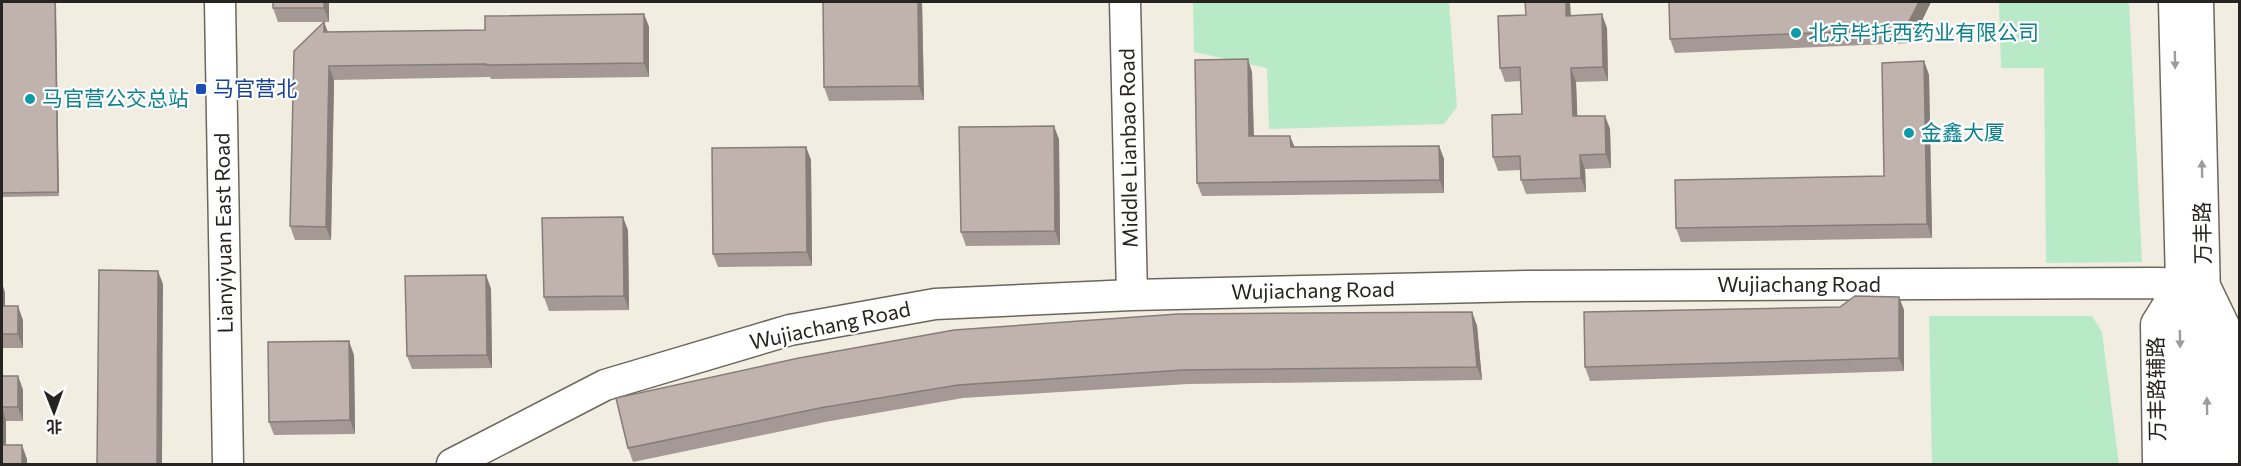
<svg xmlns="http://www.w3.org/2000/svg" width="2241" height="466" viewBox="0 0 2241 466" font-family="Commissioner,'Noto Sans SC',sans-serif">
<rect width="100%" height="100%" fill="#f2ede1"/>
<path fill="#b8eac8" d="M 1193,2 L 1449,2 L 1457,107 L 1444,124 L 1269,129 L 1267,68 L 1194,52 Z
M 1999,2 L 2129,2 L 2142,262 L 2046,263 L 2044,68 L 2001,68 Z
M 1929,316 L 2092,316 L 2102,332 L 2119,464 L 1932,464 Z"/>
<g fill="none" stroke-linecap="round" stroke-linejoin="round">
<defs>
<path id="secondary" d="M 220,2 L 228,464
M 1125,2 L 1132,295
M 2174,2 L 2181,284 L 2182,464
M 2198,2 L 2209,464
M 452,464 L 605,385 L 790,330 L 935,304 L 1132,295 L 1528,286 L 2156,283 L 2204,284 L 2233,344 L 2234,464
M 2158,464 L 2156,324 L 2181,284"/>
</defs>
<use href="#secondary" stroke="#6b675c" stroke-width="33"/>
<use href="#secondary" stroke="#fff" stroke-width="30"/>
</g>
<path fill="#a59995" d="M 2,2 L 59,196 L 2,197 Z
M 329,2 L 329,22 L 278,22 L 273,8 Z
M 922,2 L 924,100 L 829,101 L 824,87 Z
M 1525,2 L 1570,2 L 1571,15 L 1607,28 L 1608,81 L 1576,82 L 1577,116 L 1605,116 L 1610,129 L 1611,168 L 1585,169 L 1586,192 L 1526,194 L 1521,180 L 1521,170 L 1498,171 L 1493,157 L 1522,114 L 1521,81 L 1505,82 L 1500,68 L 1526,15 Z
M 1669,2 L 1931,2 L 1911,43 L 1675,53 L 1670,39 Z
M 644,14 L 649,27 L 649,77 L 491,79 L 490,77 L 334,80 L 331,240 L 295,240 L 290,226 L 324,22 L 328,32 L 485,30 Z
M 1924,61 L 1929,75 L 1932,238 L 1681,242 L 1676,228 L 1884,176 Z
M 1252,72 L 1254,136 L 1295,147 L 1439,146 L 1444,159 L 1444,193 L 1202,196 L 1197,183 Z
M 1059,139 L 1060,245 L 966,246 L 961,232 Z
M 806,147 L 811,160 L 812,266 L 718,267 L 713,254 Z
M 628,230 L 629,310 L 549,311 L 544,297 Z
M 486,275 L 491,289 L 492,368 L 412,369 L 407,356 Z
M 2,283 L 5,293 L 5,306 L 23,320 L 23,348 L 2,348 L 2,376 L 18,376 L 23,390 L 23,421 L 6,421 L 6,445 L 27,459 L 27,465 L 2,465 Z
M 1899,297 L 1904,310 L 1904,371 L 1590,381 L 1585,367 L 1840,307 Z
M 1472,312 L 1477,326 L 1482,380 L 1188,384 L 963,398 L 825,422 L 633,462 L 628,448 L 616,398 Z
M 354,355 L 355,434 L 274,435 L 269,422 Z"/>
<path fill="#867d79" d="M 55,2 L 56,2 L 59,196 L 58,192 Z
M 324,2 L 329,2 L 329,22 L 324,8 Z
M 918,2 L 922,2 L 924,100 L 919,86 Z
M 1566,2 L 1570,2 L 1571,29 L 1566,16 Z
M 1919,2 L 1931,2 L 1911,43 L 1905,29 Z
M 644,14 L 649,27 L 649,77 L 644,63 Z
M 1602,14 L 1607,28 L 1608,81 L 1603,67 Z
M 324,22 L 329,36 L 324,32 Z
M 1248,59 L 1252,72 L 1254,149 L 1249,136 Z
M 1924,61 L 1929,75 L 1932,238 L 1927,224 Z
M 329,66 L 334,80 L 331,240 L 326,227 Z
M 1571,68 L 1576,82 L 1578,130 L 1573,116 Z
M 1605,116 L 1610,129 L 1611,168 L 1606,154 Z
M 1054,126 L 1059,139 L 1060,245 L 1055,231 Z
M 1290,136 L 1295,148 L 1291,147 Z
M 1439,146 L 1444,159 L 1444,193 L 1440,180 Z
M 806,147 L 811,160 L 812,266 L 807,252 Z
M 1580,155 L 1585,169 L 1586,192 L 1581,178 Z
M 623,217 L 628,230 L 629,310 L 624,296 Z
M 158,271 L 163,284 L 162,465 L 157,465 Z
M 486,275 L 491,289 L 492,368 L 487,355 Z
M 2,283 L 5,293 L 5,320 L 2,311 Z
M 1899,297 L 1904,310 L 1904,371 L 1899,358 Z
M 18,306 L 23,320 L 23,348 L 18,334 Z
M 1472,312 L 1477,326 L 1482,380 L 1477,367 Z
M 349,341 L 354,355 L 355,434 L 350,420 Z
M 18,376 L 23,390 L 23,421 L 18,407 Z
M 2,407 L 6,421 L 6,459 L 2,446 Z
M 22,445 L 27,459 L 27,465 L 22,465 Z"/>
<path fill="#c0b2ad" stroke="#867d79" stroke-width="1.5" d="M 2,2 L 55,2 L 58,192 L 2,193 Z
M 273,2 L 324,2 L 324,8 L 273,8 Z
M 823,2 L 918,2 L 919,86 L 824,87 Z
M 1525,2 L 1566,2 L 1566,16 L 1602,14 L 1603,67 L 1571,68 L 1573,116 L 1605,116 L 1606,154 L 1580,155 L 1581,178 L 1521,180 L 1520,156 L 1493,157 L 1492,115 L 1522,114 L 1520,67 L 1500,68 L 1498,16 L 1526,15 Z
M 1669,2 L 1919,2 L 1905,29 L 1670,39 Z
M 644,14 L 644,63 L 486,65 L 486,64 L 329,66 L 326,227 L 290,226 L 294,51 L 324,22 L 324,32 L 485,30 L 485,16 Z
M 1248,59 L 1249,136 L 1290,136 L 1291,147 L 1439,146 L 1440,180 L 1197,183 L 1195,60 Z
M 1924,61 L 1927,224 L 1676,228 L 1675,180 L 1884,176 L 1882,63 Z
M 1054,126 L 1055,231 L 961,232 L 959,127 Z
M 806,147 L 807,252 L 713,254 L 712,148 Z
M 623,217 L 624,296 L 544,297 L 542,218 Z
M 99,270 L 158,271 L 157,465 L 97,465 Z
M 486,275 L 487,355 L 407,356 L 405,276 Z
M 1855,296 L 1899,297 L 1899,358 L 1585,367 L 1584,312 L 1840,307 Z
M 2,306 L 18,306 L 18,334 L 2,334 Z
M 1472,312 L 1477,367 L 1183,370 L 958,385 L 820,408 L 628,448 L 616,398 L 799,358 L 954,330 L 1178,314 Z
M 349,341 L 350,420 L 269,422 L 268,342 Z
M 2,376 L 18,376 L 18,407 L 2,407 Z
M 2,445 L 22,445 L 22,465 L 2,465 Z"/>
<defs><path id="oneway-solid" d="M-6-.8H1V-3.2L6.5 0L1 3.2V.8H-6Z" transform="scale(1.5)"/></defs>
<g fill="#9d9c9b">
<use href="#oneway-solid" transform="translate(2175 60) rotate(89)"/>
<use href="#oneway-solid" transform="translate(2202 169) rotate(-91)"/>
<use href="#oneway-solid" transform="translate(2180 339) rotate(89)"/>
<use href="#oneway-solid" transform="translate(2207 406) rotate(-91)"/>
</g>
<g fill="#0f9aa8" stroke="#fff" stroke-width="2">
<circle cx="1796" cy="33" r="6"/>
<circle cx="30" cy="99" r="6"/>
<circle cx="1909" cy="133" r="6"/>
</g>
<rect fill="#1a4fb4" stroke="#fff" stroke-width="2" x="195" y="83" width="12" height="12" rx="3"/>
<g text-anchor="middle" stroke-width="4.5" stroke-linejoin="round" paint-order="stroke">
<g font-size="21" fill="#0d838f" stroke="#fff" text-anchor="start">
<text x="1808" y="40">北京毕托西药业有限公司</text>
<text x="42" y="106">马官营公交总站</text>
<text x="1921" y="140">金鑫大厦</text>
</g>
<g font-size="21" fill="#164399" stroke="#fff" text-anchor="start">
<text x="213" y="96">马官营北</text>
</g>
<g font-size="21" fill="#262420" stroke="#fff">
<text transform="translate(1129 148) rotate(-91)" y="7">Middle Lianbao Road</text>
<text transform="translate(224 233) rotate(-91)" y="7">Lianyiyuan East Road</text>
<text transform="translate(2203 233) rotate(-91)" y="7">万丰路</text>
<text x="1799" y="292">Wujiachang Road</text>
<text transform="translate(1313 291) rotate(-1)" y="7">Wujiachang Road</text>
<text transform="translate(830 326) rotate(-12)" y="7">Wujiachang Road</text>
<text transform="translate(2157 389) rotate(-91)" y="7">万丰路辅路</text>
</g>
</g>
<rect width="2241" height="466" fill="none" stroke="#262420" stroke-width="6"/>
<g transform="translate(54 412) rotate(179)" stroke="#ffffff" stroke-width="4.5" paint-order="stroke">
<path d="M0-4.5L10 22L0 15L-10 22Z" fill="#262420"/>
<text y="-9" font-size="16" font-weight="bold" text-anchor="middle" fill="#262420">北</text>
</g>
</svg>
